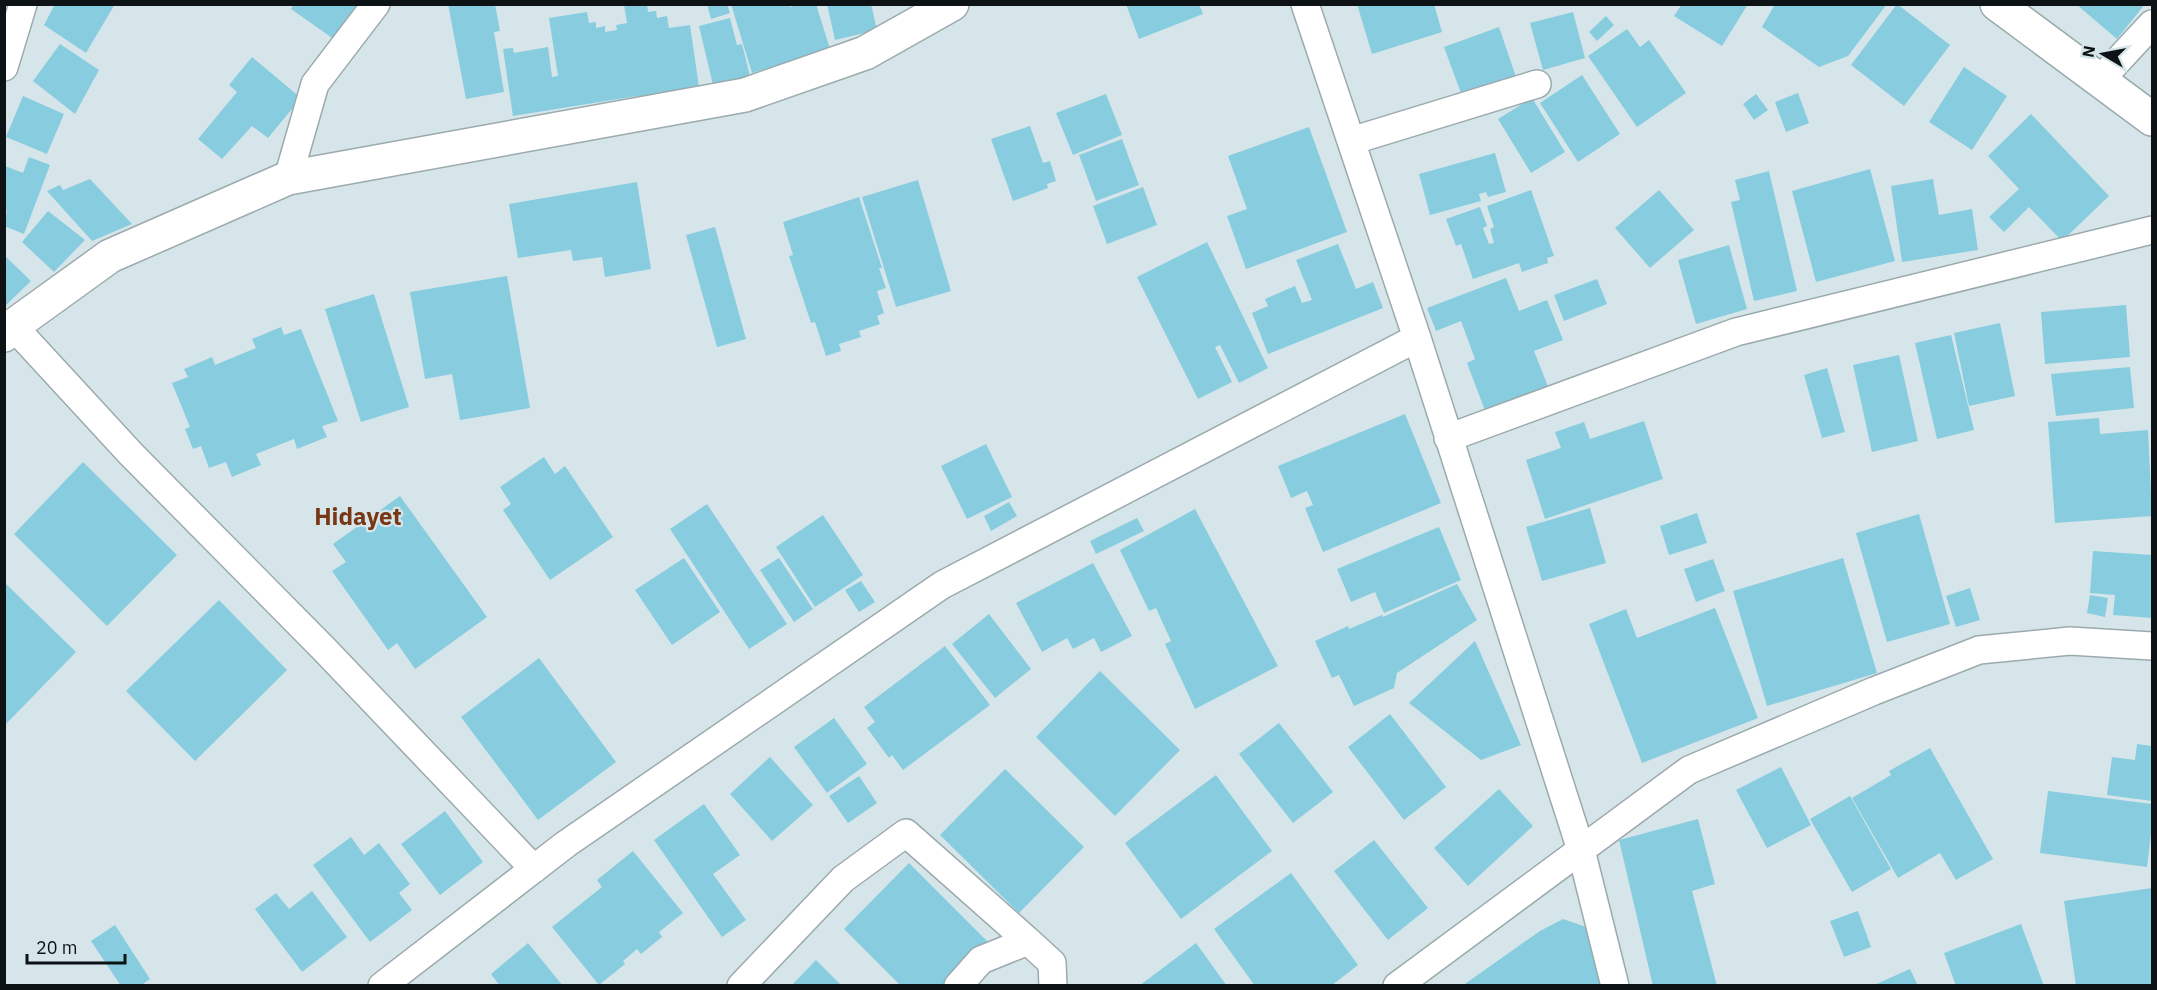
<svg xmlns="http://www.w3.org/2000/svg" width="2157" height="990" viewBox="0 0 2157 990" font-family="'IBM Plex Sans',sans-serif">
<rect width="100%" height="100%" fill="#d6e5e9"/>
<path fill="#87cddf" d="M 55,4 L 115,4 L 86,53 L 44,25 Z
M 294,4 L 363,4 L 338,42 L 291,9 Z
M 448,4 L 495,4 L 500,31 L 494,32 L 504,92 L 466,99 Z
M 647,4 L 648,12 L 656,11 L 657,18 L 667,16 L 669,28 L 690,25 L 699,87 L 661,93 L 661,98 L 638,102 L 637,96 L 513,116 L 503,49 L 513,48 L 514,53 L 548,47 L 552,77 L 558,76 L 549,18 L 587,12 L 589,23 L 596,22 L 596,28 L 605,26 L 605,32 L 617,30 L 616,25 L 627,23 L 624,5 Z
M 707,4 L 727,4 L 730,13 L 711,19 Z
M 731,4 L 790,4 L 790,7 L 800,4 L 816,4 L 830,49 L 752,73 Z
M 827,4 L 871,4 L 877,30 L 835,40 Z
M 1126,4 L 1199,4 L 1203,14 L 1139,39 Z
M 1357,4 L 1434,4 L 1442,32 L 1372,54 Z
M 1682,4 L 1748,4 L 1722,46 L 1674,16 Z
M 1775,4 L 1887,4 L 1848,56 L 1819,67 L 1762,27 Z
M 1897,4 L 1950,45 L 1904,106 L 1851,65 Z
M 2076,4 L 2145,4 L 2117,39 Z
M 1573,12 L 1585,58 L 1543,70 L 1530,23 Z
M 1606,16 L 1614,25 L 1597,41 L 1589,32 Z
M 730,18 L 737,45 L 742,44 L 750,76 L 713,85 L 699,26 Z
M 1499,27 L 1516,77 L 1462,96 L 1444,47 Z
M 1627,29 L 1640,47 L 1649,40 L 1686,93 L 1637,127 L 1588,56 Z
M 60,44 L 99,70 L 75,114 L 33,81 Z
M 252,57 L 301,98 L 268,138 L 252,126 L 222,159 L 198,139 L 237,92 L 229,85 Z
M 1964,67 L 2007,96 L 1972,150 L 1929,122 Z
M 1582,75 L 1620,134 L 1578,162 L 1540,103 Z
M 1798,93 L 1809,123 L 1786,132 L 1775,102 Z
M 1106,94 L 1122,135 L 1073,155 L 1056,113 Z
M 1756,94 L 1768,110 L 1754,120 L 1743,104 Z
M 23,96 L 64,114 L 47,154 L 6,137 Z
M 1532,98 L 1565,152 L 1531,173 L 1498,119 Z
M 2031,114 L 2109,196 L 2062,241 L 2029,207 L 2004,232 L 1989,217 L 2019,189 L 1988,156 Z
M 1030,126 L 1043,163 L 1050,161 L 1056,181 L 1047,184 L 1048,188 L 1013,201 L 991,139 Z
M 1309,127 L 1347,232 L 1246,269 L 1227,216 L 1247,209 L 1228,156 Z
M 1122,139 L 1139,185 L 1096,201 L 1079,155 Z
M 1495,153 L 1506,192 L 1488,197 L 1486,192 L 1479,194 L 1481,201 L 1430,215 L 1419,174 Z
M 29,157 L 50,165 L 24,234 L 4,226 L 7,211 L 5,210 L 5,166 L 23,173 Z
M 1870,169 L 1895,261 L 1816,282 L 1792,191 Z
M 1769,171 L 1797,291 L 1754,301 L 1731,202 L 1740,200 L 1735,180 Z
M 90,179 L 132,224 L 92,241 L 47,191 L 60,185 L 63,190 Z
M 1933,179 L 1939,215 L 1972,209 L 1978,250 L 1902,262 L 1891,186 Z
M 918,180 L 951,291 L 896,307 L 862,197 Z
M 637,182 L 651,269 L 605,277 L 602,257 L 573,261 L 571,250 L 518,258 L 509,204 Z
M 1143,187 L 1157,225 L 1107,244 L 1093,206 Z
M 1531,190 L 1554,256 L 1547,258 L 1548,263 L 1522,272 L 1519,263 L 1473,279 L 1461,244 L 1456,246 L 1446,219 L 1480,207 L 1487,226 L 1483,228 L 1489,244 L 1494,243 L 1490,229 L 1494,227 L 1487,206 Z
M 1659,190 L 1694,230 L 1650,268 L 1615,228 Z
M 859,197 L 882,268 L 879,268 L 886,288 L 877,291 L 884,313 L 877,316 L 880,324 L 859,331 L 861,337 L 839,344 L 841,351 L 826,356 L 815,322 L 811,323 L 789,256 L 793,255 L 783,222 Z
M 48,211 L 85,240 L 54,272 L 22,242 Z
M 715,227 L 746,339 L 717,347 L 686,235 Z
M 1207,242 L 1268,368 L 1239,383 L 1220,345 L 1215,347 L 1232,382 L 1198,399 L 1137,277 Z
M 1338,244 L 1356,289 L 1373,282 L 1383,308 L 1268,354 L 1252,313 L 1268,306 L 1265,299 L 1295,286 L 1302,303 L 1312,300 L 1296,260 Z
M 1729,245 L 1747,309 L 1696,324 L 1678,260 Z
M 4,255 L 31,281 L 4,307 Z
M 507,276 L 530,408 L 460,420 L 452,374 L 425,379 L 410,292 Z
M 1506,278 L 1519,311 L 1547,300 L 1563,340 L 1534,351 L 1549,389 L 1486,413 L 1467,363 L 1475,359 L 1461,321 L 1436,331 L 1427,308 Z
M 1597,279 L 1607,304 L 1564,321 L 1554,295 Z
M 374,294 L 409,407 L 361,422 L 325,309 Z
M 2126,305 L 2130,357 L 2045,364 L 2041,312 Z
M 2000,323 L 2015,396 L 1969,406 L 1954,333 Z
M 281,327 L 284,335 L 301,329 L 338,421 L 322,426 L 327,437 L 297,449 L 294,439 L 256,454 L 261,465 L 232,477 L 226,462 L 209,468 L 201,446 L 193,449 L 185,429 L 190,427 L 172,383 L 188,377 L 184,369 L 212,357 L 215,365 L 256,348 L 252,339 Z
M 1951,335 L 1974,430 L 1937,439 L 1915,343 Z
M 1899,355 L 1918,441 L 1872,452 L 1853,365 Z
M 2130,367 L 2134,408 L 2056,416 L 2051,374 Z
M 1827,368 L 1845,432 L 1822,438 L 1804,375 Z
M 1405,414 L 1441,503 L 1323,552 L 1305,508 L 1313,505 L 1307,491 L 1291,498 L 1278,466 Z
M 2099,418 L 2100,434 L 2148,430 L 2152,516 L 2055,523 L 2048,422 Z
M 1644,421 L 1663,479 L 1545,519 L 1526,460 L 1561,448 L 1555,432 L 1584,422 L 1590,439 Z
M 986,444 L 1012,497 L 967,519 L 941,466 Z
M 544,457 L 555,474 L 565,466 L 613,537 L 550,580 L 503,510 L 511,504 L 500,487 Z
M 83,462 L 177,555 L 107,626 L 14,534 Z
M 400,496 L 487,617 L 415,669 L 397,643 L 388,650 L 332,571 L 346,562 L 333,544 Z
M 1009,502 L 1017,516 L 991,531 L 984,516 Z
M 707,504 L 787,624 L 749,649 L 670,529 Z
M 1590,508 L 1606,563 L 1542,581 L 1526,527 Z
M 1195,509 L 1278,666 L 1195,709 L 1165,644 L 1171,641 L 1156,608 L 1149,611 L 1120,550 Z
M 1697,513 L 1707,543 L 1669,555 L 1660,526 Z
M 1919,514 L 1950,624 L 1887,642 L 1856,533 Z
M 823,515 L 863,575 L 815,607 L 776,547 Z
M 1137,518 L 1144,531 L 1096,554 L 1090,541 Z
M 1439,527 L 1461,580 L 1384,613 L 1375,592 L 1351,602 L 1337,569 Z
M 2093,551 L 2152,555 L 2152,618 L 2113,615 L 2115,595 L 2090,593 Z
M 684,558 L 720,612 L 672,645 L 635,590 Z
M 779,558 L 813,609 L 794,622 L 760,570 Z
M 1843,558 L 1877,673 L 1767,706 L 1733,591 Z
M 1713,559 L 1725,591 L 1696,602 L 1684,569 Z
M 1093,563 L 1132,636 L 1101,652 L 1094,638 L 1073,649 L 1067,638 L 1042,652 L 1016,603 Z
M 861,581 L 875,602 L 859,612 L 845,590 Z
M 4,582 L 76,652 L 6,724 L 4,722 Z
M 1457,584 L 1477,620 L 1397,673 L 1394,688 L 1354,706 L 1339,675 L 1332,678 L 1315,641 L 1348,626 L 1349,629 L 1382,615 L 1383,617 Z
M 1970,588 L 1980,620 L 1956,627 L 1946,596 Z
M 2090,595 L 2108,598 L 2105,617 L 2087,613 Z
M 219,600 L 287,670 L 195,761 L 126,691 Z
M 1715,608 L 1758,718 L 1642,763 L 1589,624 L 1626,609 L 1637,638 Z
M 989,614 L 1031,669 L 995,698 L 952,644 Z
M 1475,641 L 1521,745 L 1481,760 L 1409,703 Z
M 945,646 L 990,705 L 903,770 L 892,755 L 889,758 L 867,728 L 875,722 L 864,707 Z
M 539,658 L 616,762 L 538,820 L 461,717 Z
M 1100,671 L 1180,750 L 1115,816 L 1036,737 Z
M 1390,714 L 1446,787 L 1404,820 L 1348,747 Z
M 834,718 L 867,764 L 827,793 L 794,747 Z
M 1279,723 L 1333,792 L 1293,823 L 1239,754 Z
M 2137,744 L 2152,746 L 2152,801 L 2107,795 L 2112,757 L 2135,760 Z
M 1930,748 L 1993,859 L 1956,880 L 1940,853 L 1898,878 L 1852,798 L 1891,775 L 1889,771 Z
M 770,757 L 813,805 L 772,841 L 730,794 Z
M 1781,767 L 1811,825 L 1767,848 L 1736,790 Z
M 1005,769 L 1084,847 L 1019,913 L 940,835 Z
M 1216,775 L 1272,851 L 1181,919 L 1125,843 Z
M 859,776 L 877,803 L 848,823 L 829,796 Z
M 1499,789 L 1533,826 L 1468,886 L 1434,848 Z
M 2048,791 L 2152,804 L 2152,825 L 2147,867 L 2040,853 Z
M 1850,796 L 1891,869 L 1852,892 L 1810,819 Z
M 704,804 L 740,855 L 713,874 L 746,920 L 722,937 L 654,840 Z
M 445,811 L 483,862 L 440,895 L 401,844 Z
M 1698,819 L 1715,884 L 1692,891 L 1717,986 L 1653,986 L 1619,840 Z
M 351,837 L 364,855 L 379,843 L 410,884 L 399,893 L 412,910 L 370,942 L 313,865 Z
M 1374,840 L 1428,908 L 1388,940 L 1334,871 Z
M 633,851 L 683,913 L 659,932 L 662,937 L 641,954 L 637,949 L 623,961 L 625,964 L 599,985 L 552,927 L 602,887 L 597,880 Z
M 909,863 L 988,942 L 945,986 L 901,986 L 844,929 Z
M 1291,873 L 1358,965 L 1331,986 L 1255,986 L 1214,929 Z
M 2152,888 L 2152,986 L 2076,986 L 2064,901 Z
M 312,891 L 347,937 L 302,972 L 255,909 L 276,893 L 289,909 Z
M 1858,911 L 1871,947 L 1844,957 L 1830,921 Z
M 1563,919 L 1586,927 L 1608,986 L 1462,986 L 1540,931 Z
M 2021,924 L 2044,986 L 1956,986 L 1944,953 Z
M 115,925 L 150,979 L 140,986 L 121,986 L 91,941 Z
M 528,943 L 563,986 L 500,986 L 491,974 Z
M 1196,943 L 1227,986 L 1139,986 Z
M 816,960 L 842,986 L 791,986 Z
M 1910,969 L 1918,986 L 1872,986 Z"/>
<g fill="none" stroke-linecap="round" stroke-linejoin="round">
<defs>
<path id="minor" d="M 1305,4 L 1417,338 L 1581,850 L 1615,986
M 4,67 L 23,4
M 2100,80 L 2152,24
M 1351,141 L 1537,84
M 288,178 L 315,84 L 376,4
M 13,326 L 131,454 L 324,649 L 534,869
M 1448,438 L 1736,332 L 2152,230
M 382,986 L 566,844 L 942,585 L 1417,338
M 741,986 L 843,879 L 906,833 L 1028,941
M 958,986 L 981,960 L 1028,941 L 1052,963 L 1053,986
M 1397,986 L 1689,770 L 1874,691 L 1979,650 L 2070,641 L 2152,646"/>
<path id="tertiary" d="M 1997,4 L 2152,119
M 4,335 L 13,326 L 110,256 L 288,178 L 745,95 L 865,53 L 952,4"/>
</defs>
<use href="#minor" stroke="#9baaad" stroke-width="30"/>
<use href="#tertiary" stroke="#9baaad" stroke-width="36"/>
<use href="#minor" stroke="#fff" stroke-width="27"/>
<use href="#tertiary" stroke="#fff" stroke-width="33"/>
</g>
<g text-anchor="middle" stroke-width="4.5" stroke-linejoin="round" paint-order="stroke">
<g font-size="24" font-weight="bold" fill="#773715" stroke="#d6e5e9">
<text x="358" y="525">Hidayet</text>
</g>
</g>
<rect width="2157" height="990" fill="none" stroke="#0d1314" stroke-width="12"/>
<g transform="translate(2103 54) rotate(280)" stroke="#d6e5e9" stroke-width="4.5" paint-order="stroke">
<path d="M0-4.5L10 22L0 15L-10 22Z" fill="#0d1314"/>
<text y="-9" font-size="16" font-weight="bold" text-anchor="middle" fill="#0d1314">N</text>
</g>
<path d="M27 954v9h98v-9" fill="none" stroke="#0d1314" stroke-width="3"/>
<text x="36" y="954" font-size="18" fill="#0d1314" stroke="#d6e5e9" stroke-width="4.5" paint-order="stroke">20 m</text>
</svg>
